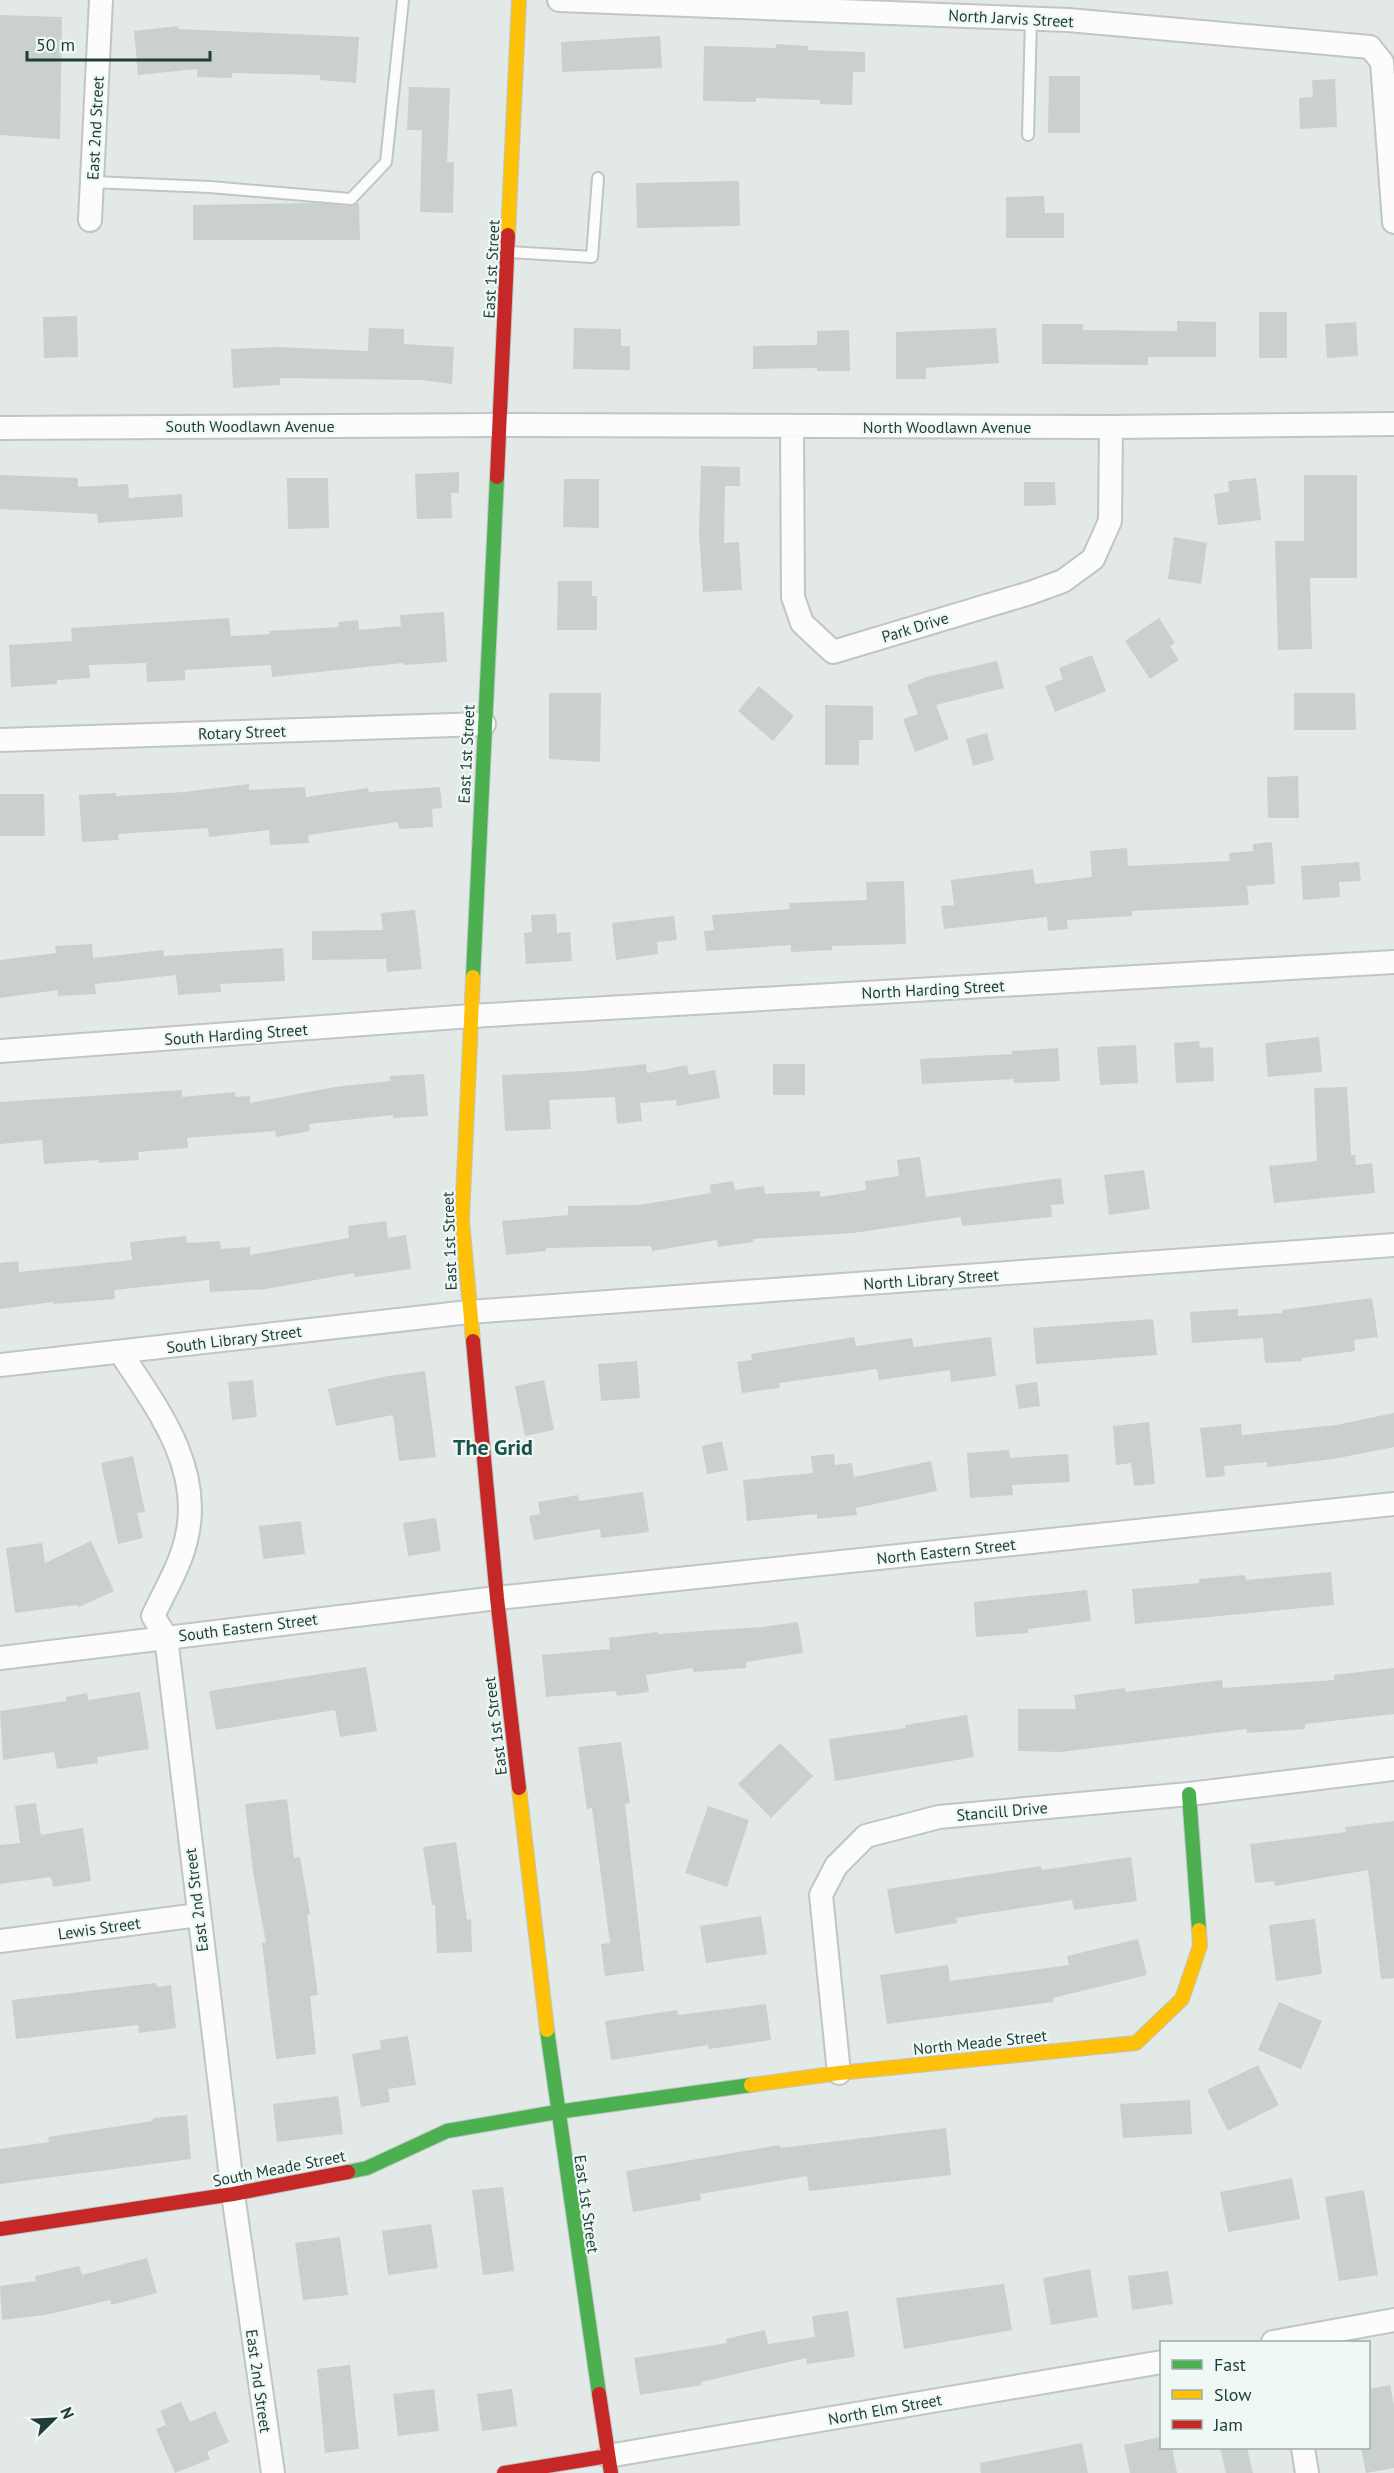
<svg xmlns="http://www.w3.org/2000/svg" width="1394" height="2473" viewBox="0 0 1394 2473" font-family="'PT Sans',sans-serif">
<rect width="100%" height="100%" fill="#e2e9e6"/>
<path fill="#c9d0ce" d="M 0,15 L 62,17 L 60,139 L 0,135 Z
M 178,26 L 178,29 L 359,37 L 356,83 L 320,80 L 320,75 L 232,73 L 232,78 L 197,77 L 197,69 L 138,75 L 134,31 Z
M 660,36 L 662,68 L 562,72 L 561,42 Z
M 776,44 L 808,46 L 808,50 L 865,52 L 865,72 L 853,72 L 852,105 L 820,104 L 820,100 L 756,98 L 756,102 L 703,101 L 704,46 L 776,48 Z
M 1049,76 L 1080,76 L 1080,133 L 1048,133 Z
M 1335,79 L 1337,127 L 1300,129 L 1299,98 L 1313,97 L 1312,80 Z
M 409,87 L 450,88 L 447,162 L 454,162 L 453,213 L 420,212 L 422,130 L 407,130 Z
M 739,181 L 740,226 L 637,228 L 636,183 Z
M 1044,196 L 1045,213 L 1064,213 L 1064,238 L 1006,238 L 1006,197 Z
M 313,203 L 350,206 L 359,203 L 360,240 L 193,240 L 193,205 Z
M 1259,312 L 1287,312 L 1287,358 L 1259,358 Z
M 77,316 L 78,357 L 44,358 L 43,317 Z
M 1177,321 L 1216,322 L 1216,357 L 1148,357 L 1148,365 L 1042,364 L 1042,324 L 1083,324 L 1083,330 L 1177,331 Z
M 1356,322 L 1358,356 L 1327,358 L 1325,324 Z
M 369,328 L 404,329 L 404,344 L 454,347 L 452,384 L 421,380 L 280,378 L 280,385 L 233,388 L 231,349 L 277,347 L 368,351 Z
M 574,328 L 621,329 L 621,346 L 630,346 L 630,370 L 573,369 Z
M 996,328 L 999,363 L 926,368 L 926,379 L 896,379 L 896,332 Z
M 849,330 L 850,371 L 817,371 L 817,368 L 753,369 L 753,346 L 817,345 L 817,331 Z
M 701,466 L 740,467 L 740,486 L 725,486 L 724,543 L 739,542 L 742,590 L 703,592 L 699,533 Z
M 459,472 L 459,493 L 451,493 L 452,518 L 417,519 L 415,474 Z
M 0,475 L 78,478 L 78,487 L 128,484 L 129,498 L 182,494 L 183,517 L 98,523 L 97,514 L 0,509 Z
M 1304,475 L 1357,475 L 1357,578 L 1310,578 L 1312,649 L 1278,650 L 1275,541 L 1304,541 Z
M 287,478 L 328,478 L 329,528 L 288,529 Z
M 1256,478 L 1261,520 L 1218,525 L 1214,494 L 1229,492 L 1228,481 Z
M 564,479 L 599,479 L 599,528 L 563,527 Z
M 1024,482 L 1055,482 L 1056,505 L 1024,506 Z
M 1174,537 L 1207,543 L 1201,584 L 1168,579 Z
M 558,581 L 592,581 L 592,596 L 597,596 L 597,630 L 557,630 Z
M 444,612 L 447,662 L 404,665 L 403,663 L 272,677 L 271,665 L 185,670 L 185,680 L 147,682 L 146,663 L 89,665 L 90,678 L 57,680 L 57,684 L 11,687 L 9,645 L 72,641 L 71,628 L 229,618 L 231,636 L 270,634 L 269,631 L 339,627 L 338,622 L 358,620 L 359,630 L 401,626 L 400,615 Z
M 1159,618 L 1175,643 L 1170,646 L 1179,660 L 1150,679 L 1125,641 Z
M 1092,655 L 1106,691 L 1055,712 L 1045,686 L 1063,679 L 1059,668 Z
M 997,661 L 1004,688 L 936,705 L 949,739 L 915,752 L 903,719 L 918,714 L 907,685 L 926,677 Z
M 759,686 L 794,716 L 773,741 L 738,711 Z
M 549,693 L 601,693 L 600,762 L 549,759 Z
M 1294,693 L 1355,693 L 1356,730 L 1294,730 Z
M 825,705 L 873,706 L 873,740 L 859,740 L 859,765 L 825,765 Z
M 987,733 L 994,760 L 973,766 L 966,739 Z
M 1298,776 L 1299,818 L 1268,818 L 1267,777 Z
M 249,784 L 249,790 L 305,787 L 306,797 L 368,788 L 369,792 L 440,787 L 442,808 L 432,809 L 433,827 L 399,829 L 398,822 L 308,835 L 309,843 L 270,845 L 269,830 L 209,837 L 208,828 L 118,834 L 119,840 L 82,842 L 79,795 L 116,793 L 116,796 L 184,792 Z
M 0,794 L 44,794 L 45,836 L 0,836 Z
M 1272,842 L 1275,884 L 1247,886 L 1249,905 L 1132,911 L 1132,916 L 1067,920 L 1068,929 L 1048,931 L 1047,917 L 944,929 L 941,906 L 954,905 L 951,880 L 1033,869 L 1035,884 L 1092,877 L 1090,851 L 1127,848 L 1128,866 L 1230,861 L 1229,853 L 1253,851 L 1253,844 Z
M 1359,862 L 1361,881 L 1339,882 L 1340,897 L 1303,900 L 1301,866 Z
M 904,881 L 906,944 L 832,946 L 832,950 L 791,952 L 791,945 L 706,951 L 704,931 L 714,930 L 712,915 L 790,909 L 789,903 L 867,900 L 866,882 Z
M 415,910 L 422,969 L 387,972 L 386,959 L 312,960 L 312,931 L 383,930 L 381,913 Z
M 556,914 L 557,933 L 570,932 L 572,961 L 526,964 L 524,933 L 532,932 L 531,915 Z
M 674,916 L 677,940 L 657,942 L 658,954 L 616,960 L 612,923 Z
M 92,944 L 93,958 L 163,950 L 164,956 L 283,948 L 285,981 L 220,984 L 221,992 L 178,995 L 176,975 L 95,984 L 96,994 L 58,996 L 58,990 L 0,998 L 0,960 L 56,953 L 55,946 Z
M 1319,1037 L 1322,1072 L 1268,1077 L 1265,1043 Z
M 1199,1041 L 1200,1048 L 1213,1047 L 1214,1081 L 1176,1083 L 1174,1043 Z
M 1136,1045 L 1138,1083 L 1100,1085 L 1097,1047 Z
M 1058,1048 L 1060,1081 L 1014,1083 L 1014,1079 L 922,1084 L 920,1059 L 1012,1054 L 1012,1051 Z
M 646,1064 L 647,1073 L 687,1065 L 689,1075 L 715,1070 L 720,1098 L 677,1106 L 676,1100 L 640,1103 L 642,1121 L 617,1124 L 615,1097 L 549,1100 L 551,1129 L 505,1131 L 502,1075 L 583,1071 Z
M 773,1064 L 805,1064 L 805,1095 L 773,1095 Z
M 424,1074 L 428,1116 L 393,1118 L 393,1115 L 309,1124 L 310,1131 L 276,1137 L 275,1131 L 187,1138 L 188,1148 L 138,1152 L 139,1160 L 99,1163 L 99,1160 L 44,1164 L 42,1140 L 0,1144 L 0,1102 L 182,1090 L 182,1097 L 235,1092 L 235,1097 L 250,1096 L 250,1103 L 335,1087 L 390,1081 L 390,1076 Z
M 1347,1087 L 1351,1155 L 1355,1155 L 1356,1165 L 1372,1163 L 1375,1193 L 1274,1203 L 1269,1166 L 1317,1161 L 1314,1088 Z
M 920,1157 L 926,1197 L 1061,1178 L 1064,1204 L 1051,1205 L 1052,1217 L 962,1226 L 961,1217 L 853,1233 L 753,1239 L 753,1242 L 718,1247 L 717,1240 L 652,1251 L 651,1246 L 546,1248 L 546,1251 L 506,1255 L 502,1221 L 568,1215 L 568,1206 L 639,1205 L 711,1193 L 710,1185 L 733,1181 L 735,1190 L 764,1186 L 765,1194 L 820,1191 L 820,1197 L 866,1190 L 865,1181 L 899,1176 L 897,1160 Z
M 1144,1170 L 1150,1209 L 1109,1215 L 1104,1175 Z
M 386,1221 L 388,1238 L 406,1235 L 411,1269 L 355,1277 L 354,1273 L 266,1289 L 210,1292 L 209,1280 L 114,1290 L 115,1299 L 53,1304 L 53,1302 L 0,1309 L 0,1263 L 18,1261 L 19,1272 L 132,1260 L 130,1242 L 186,1236 L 187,1243 L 220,1241 L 221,1249 L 250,1247 L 250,1255 L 349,1238 L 348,1226 Z
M 1372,1298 L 1378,1337 L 1354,1340 L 1355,1351 L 1302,1358 L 1302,1361 L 1265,1363 L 1263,1338 L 1192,1343 L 1190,1312 L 1238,1309 L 1238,1316 L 1282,1313 L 1282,1310 Z
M 1153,1319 L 1157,1355 L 1036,1364 L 1033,1328 Z
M 854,1337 L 856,1346 L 912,1338 L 914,1347 L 991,1337 L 996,1376 L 951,1382 L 950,1370 L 879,1380 L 877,1369 L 779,1383 L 780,1388 L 742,1393 L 737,1362 L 752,1360 L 751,1354 Z
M 637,1361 L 640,1398 L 601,1401 L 598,1364 Z
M 425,1371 L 436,1457 L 399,1461 L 393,1415 L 336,1426 L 328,1389 L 388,1376 Z
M 253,1380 L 257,1417 L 232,1420 L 228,1382 Z
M 544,1380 L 554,1430 L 525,1436 L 515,1386 Z
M 1037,1382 L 1040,1406 L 1019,1409 L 1015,1385 Z
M 1394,1413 L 1394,1447 L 1333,1459 L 1267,1467 L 1267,1462 L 1224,1466 L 1225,1476 L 1206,1478 L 1200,1428 L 1241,1424 L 1242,1435 L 1336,1425 Z
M 1149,1422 L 1155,1484 L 1134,1486 L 1131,1463 L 1116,1465 L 1113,1426 Z
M 722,1441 L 728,1470 L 707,1474 L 702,1446 Z
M 1009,1450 L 1010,1458 L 1068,1454 L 1070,1482 L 1012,1485 L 1013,1495 L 970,1498 L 967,1453 Z
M 834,1454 L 835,1465 L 852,1463 L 854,1477 L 931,1461 L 937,1491 L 856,1508 L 857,1515 L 817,1519 L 817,1514 L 747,1521 L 743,1480 L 813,1473 L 811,1456 Z
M 133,1456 L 145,1512 L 137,1513 L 143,1538 L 118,1544 L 101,1463 Z
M 643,1492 L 649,1532 L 601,1538 L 600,1529 L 534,1540 L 529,1516 L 540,1514 L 538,1502 L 578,1495 L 579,1501 Z
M 436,1518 L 441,1551 L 408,1556 L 403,1523 Z
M 301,1521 L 305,1554 L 263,1559 L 259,1526 Z
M 91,1541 L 114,1591 L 79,1607 L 77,1605 L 15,1613 L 6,1548 L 42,1543 L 45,1563 Z
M 1331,1572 L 1334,1605 L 1135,1624 L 1132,1589 L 1199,1583 L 1199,1579 L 1245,1575 L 1246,1580 Z
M 1087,1590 L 1091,1621 L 1028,1629 L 1028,1633 L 976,1637 L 974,1602 Z
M 798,1622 L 803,1653 L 746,1662 L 746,1668 L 693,1672 L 693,1668 L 646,1675 L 649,1692 L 617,1696 L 616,1691 L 546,1697 L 542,1655 L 610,1649 L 609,1638 L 657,1632 L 658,1634 L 762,1627 Z
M 366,1667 L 377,1731 L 340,1737 L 335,1710 L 216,1730 L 209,1691 Z
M 1394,1668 L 1394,1714 L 1305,1724 L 1305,1729 L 1247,1733 L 1247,1729 L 1061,1752 L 1018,1751 L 1018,1709 L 1076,1709 L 1074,1695 L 1125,1688 L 1125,1692 L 1222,1680 L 1223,1688 L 1334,1680 L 1334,1675 Z
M 140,1692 L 149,1749 L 97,1757 L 98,1763 L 57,1769 L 54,1752 L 3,1760 L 0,1711 L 66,1701 L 66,1697 L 87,1693 L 88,1700 Z
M 967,1715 L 974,1757 L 835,1781 L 829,1739 L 906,1728 L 905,1725 Z
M 621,1742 L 630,1803 L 625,1804 L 644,1971 L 605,1976 L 601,1944 L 610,1943 L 592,1808 L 587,1809 L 578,1747 Z
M 780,1743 L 813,1776 L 771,1818 L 738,1784 Z
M 287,1799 L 294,1858 L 300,1857 L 310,1914 L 307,1915 L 318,1995 L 310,1996 L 316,2054 L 276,2059 L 262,1943 L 266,1943 L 253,1872 L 245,1804 Z
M 36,1803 L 41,1835 L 83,1828 L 91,1881 L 53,1887 L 51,1877 L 0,1884 L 0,1845 L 20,1843 L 15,1806 Z
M 708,1806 L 749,1820 L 727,1887 L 685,1873 Z
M 1394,1821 L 1394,1978 L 1381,1979 L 1368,1870 L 1275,1886 L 1274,1881 L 1255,1883 L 1250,1844 L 1346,1832 L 1345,1827 Z
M 456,1842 L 467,1920 L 471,1919 L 472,1952 L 437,1953 L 435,1905 L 432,1905 L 423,1847 Z
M 1131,1857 L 1137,1901 L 1074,1910 L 1072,1900 L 956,1918 L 957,1923 L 895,1934 L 887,1889 L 1041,1866 L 1042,1870 Z
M 761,1916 L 767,1954 L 706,1963 L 700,1926 Z
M 1315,1919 L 1322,1974 L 1276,1981 L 1269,1925 Z
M 1138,1939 L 1147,1975 L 1053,1998 L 1053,2002 L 887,2024 L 880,1975 L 948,1965 L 950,1981 L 1069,1965 L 1067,1956 Z
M 156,1983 L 157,1987 L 171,1985 L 176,2028 L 139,2033 L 138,2025 L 16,2039 L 12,2000 Z
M 1279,2002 L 1322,2021 L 1301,2069 L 1258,2050 Z
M 766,2004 L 771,2040 L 709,2049 L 708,2045 L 611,2060 L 605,2021 L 677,2010 L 678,2015 Z
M 408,2036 L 416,2085 L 388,2089 L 390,2102 L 361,2107 L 352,2054 L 381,2049 L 380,2040 Z
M 1258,2065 L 1279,2105 L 1228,2131 L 1207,2090 Z
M 338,2096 L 343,2134 L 277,2142 L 273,2104 Z
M 1190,2100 L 1192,2134 L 1123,2138 L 1120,2104 Z
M 187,2115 L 191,2159 L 0,2184 L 0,2149 L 49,2142 L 48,2137 L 153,2121 L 153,2118 Z
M 946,2128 L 951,2175 L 809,2191 L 807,2176 L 700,2194 L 701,2200 L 633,2212 L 626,2171 L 780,2145 L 780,2148 Z
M 1292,2178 L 1300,2219 L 1228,2232 L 1220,2192 Z
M 503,2187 L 514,2271 L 483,2275 L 472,2190 Z
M 1364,2190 L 1378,2275 L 1339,2281 L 1325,2197 Z
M 431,2224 L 438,2268 L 388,2275 L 382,2231 Z
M 340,2237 L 348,2295 L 303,2300 L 295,2243 Z
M 147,2258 L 157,2293 L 111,2305 L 110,2300 L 45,2315 L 2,2320 L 0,2286 L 36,2281 L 35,2276 L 79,2266 L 82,2275 Z
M 1090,2269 L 1098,2317 L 1051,2325 L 1043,2278 Z
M 1168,2271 L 1173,2304 L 1132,2310 L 1128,2276 Z
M 1004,2284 L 1012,2330 L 904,2349 L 896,2298 Z
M 848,2311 L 855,2357 L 807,2364 L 806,2358 L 701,2382 L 702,2385 L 640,2395 L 634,2358 L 727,2343 L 726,2339 L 765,2330 L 768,2344 L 815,2337 L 812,2316 Z
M 350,2365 L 359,2449 L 325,2453 L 317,2369 Z
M 1390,2385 L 1394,2406 L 1394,2468 L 1366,2473 L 1361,2448 L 1368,2448 L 1368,2389 Z
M 434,2389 L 439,2431 L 398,2436 L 393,2394 Z
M 512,2389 L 517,2426 L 482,2431 L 477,2394 Z
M 181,2402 L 190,2422 L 215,2411 L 229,2442 L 207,2452 L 210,2459 L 175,2473 L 156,2429 L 166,2425 L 160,2411 Z
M 1161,2437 L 1161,2448 L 1172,2448 L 1177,2473 L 1130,2473 L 1124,2445 Z
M 1082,2443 L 1088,2473 L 981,2473 L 980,2463 Z
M 1220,2448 L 1247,2448 L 1253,2473 L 1226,2473 Z"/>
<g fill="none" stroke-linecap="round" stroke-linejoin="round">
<defs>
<path id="lane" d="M 1028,135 L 1031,19
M 92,182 L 210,187 L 351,199 L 386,162 L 403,0
M 509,252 L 592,257 L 598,178"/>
<path id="street" d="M 559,0 L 1068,20 L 1370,47 L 1382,62 L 1394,222
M 90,220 L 101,0
M 792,426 L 793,597 L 802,623 L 833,652 L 1030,593 L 1063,581 L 1093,559 L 1110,521 L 1111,427
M 0,428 L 500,425 L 1111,427 L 1394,424
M 0,740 L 484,724
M 0,1051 L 471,1016 L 1394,962
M 120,1352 C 158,1409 204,1469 186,1540 C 180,1566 164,1592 153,1616 L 166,1637 L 233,2194 L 273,2473
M 0,1365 L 469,1312 L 1394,1245
M 0,1658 L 497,1598 L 1394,1504
M 0,1941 L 198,1915
M 839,2073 L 821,1895 L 836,1866 L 866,1836 L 939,1817 L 1189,1794 L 1394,1769
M 1273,2342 L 1394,2320
M 1303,2448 L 1307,2473
M 608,2456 L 1162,2362"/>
<path id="fast" d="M 473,977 L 497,477
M 1189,1794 L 1199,1930
M 547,2030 L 599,2394
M 348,2172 L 367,2168 L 447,2131 L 557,2112 L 751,2085"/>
<path id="slow" d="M 508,235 L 519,0
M 473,1341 L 462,1220 L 473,977
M 519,1788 L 547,2030
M 751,2085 L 839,2073 L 1136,2043 L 1182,1999 L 1200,1946 L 1199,1930"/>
<path id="jam" d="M 497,477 L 508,235
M 473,1341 L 497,1598 L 519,1788
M 0,2229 L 233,2194 L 348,2172
M 599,2394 L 611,2473
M 504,2473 L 608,2456"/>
</defs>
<use href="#lane" stroke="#bfc6c3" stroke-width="14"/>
<use href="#street" stroke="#bfc6c3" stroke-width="26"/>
<use href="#fast" stroke="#bdc7c4" stroke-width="16"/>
<use href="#slow" stroke="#bdc7c4" stroke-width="16"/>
<use href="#jam" stroke="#bdc7c4" stroke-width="16"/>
<use href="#lane" stroke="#fbfcfb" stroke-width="10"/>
<use href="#street" stroke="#fbfcfb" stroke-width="22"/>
<use href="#fast" stroke="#4caf50" stroke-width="14"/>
<use href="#slow" stroke="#ffc107" stroke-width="14"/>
<use href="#jam" stroke="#c62828" stroke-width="14"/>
</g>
<g text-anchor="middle" stroke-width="4.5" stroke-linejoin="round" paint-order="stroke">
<g font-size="16" fill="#1e3d38" stroke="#eff8f5">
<text transform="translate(1011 18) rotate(3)" y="6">North Jarvis Street</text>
<text transform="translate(95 128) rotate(-87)" y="6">East 2nd Street</text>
<text transform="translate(491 269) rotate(-87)" y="6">East 1st Street</text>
<text x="250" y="432">South Woodlawn Avenue</text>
<text x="947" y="433">North Woodlawn Avenue</text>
<text transform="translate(915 627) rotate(-17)" y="6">Park Drive</text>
<text transform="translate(242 732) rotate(-2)" y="6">Rotary Street</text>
<text transform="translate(466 754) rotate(-87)" y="6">East 1st Street</text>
<text transform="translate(933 989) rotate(-3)" y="6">North Harding Street</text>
<text transform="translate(236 1034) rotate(-4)" y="6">South Harding Street</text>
<text transform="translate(449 1241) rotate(-92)" y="6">East 1st Street</text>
<text transform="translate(931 1279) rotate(-4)" y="6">North Library Street</text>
<text transform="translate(234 1339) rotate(-7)" y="6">South Library Street</text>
<text transform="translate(946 1551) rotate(-6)" y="6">North Eastern Street</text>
<text transform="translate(248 1627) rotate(-7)" y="6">South Eastern Street</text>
<text transform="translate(495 1726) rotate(-97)" y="6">East 1st Street</text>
<text transform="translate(1002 1811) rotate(-5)" y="6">Stancill Drive</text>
<text transform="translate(196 1900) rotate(-97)" y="6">East 2nd Street</text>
<text transform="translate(99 1928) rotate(-8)" y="6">Lewis Street</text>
<text transform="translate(980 2042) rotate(-6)" y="6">North Meade Street</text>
<text transform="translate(279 2168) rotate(-11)" y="6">South Meade Street</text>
<text transform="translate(587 2204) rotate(82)" y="6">East 1st Street</text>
<text transform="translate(259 2381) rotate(82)" y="6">East 2nd Street</text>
<text transform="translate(885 2409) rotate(-10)" y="6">North Elm Street</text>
</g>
<g font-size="22" font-weight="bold" fill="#185149" stroke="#eff8f5">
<text x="493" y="1455">The Grid</text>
</g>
</g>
<rect x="1160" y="2341" width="210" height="108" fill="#eff8f5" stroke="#9bada9" stroke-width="1.5"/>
<rect x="1172" y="2360" width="30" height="9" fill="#4caf50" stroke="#9bada9" stroke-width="1.5"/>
<text x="1214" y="2371" font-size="18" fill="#1e3d38">Fast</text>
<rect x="1172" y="2390" width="30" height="9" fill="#ffc107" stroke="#9bada9" stroke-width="1.5"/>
<text x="1214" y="2401" font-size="18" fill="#1e3d38">Slow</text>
<rect x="1172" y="2420" width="30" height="9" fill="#c62828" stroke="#9bada9" stroke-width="1.5"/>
<text x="1214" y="2431" font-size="18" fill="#1e3d38">Jam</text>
<g transform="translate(54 2419) rotate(66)" stroke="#eff8f5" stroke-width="4.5" paint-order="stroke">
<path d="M0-4.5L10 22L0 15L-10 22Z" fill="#1e3d38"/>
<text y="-9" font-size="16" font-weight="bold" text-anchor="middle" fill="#1e3d38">N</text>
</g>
<path d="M27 51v9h183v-9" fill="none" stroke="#1e3d38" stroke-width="3"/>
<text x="36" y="51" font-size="18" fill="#1e3d38" stroke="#eff8f5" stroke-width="4.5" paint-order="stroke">50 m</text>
</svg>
